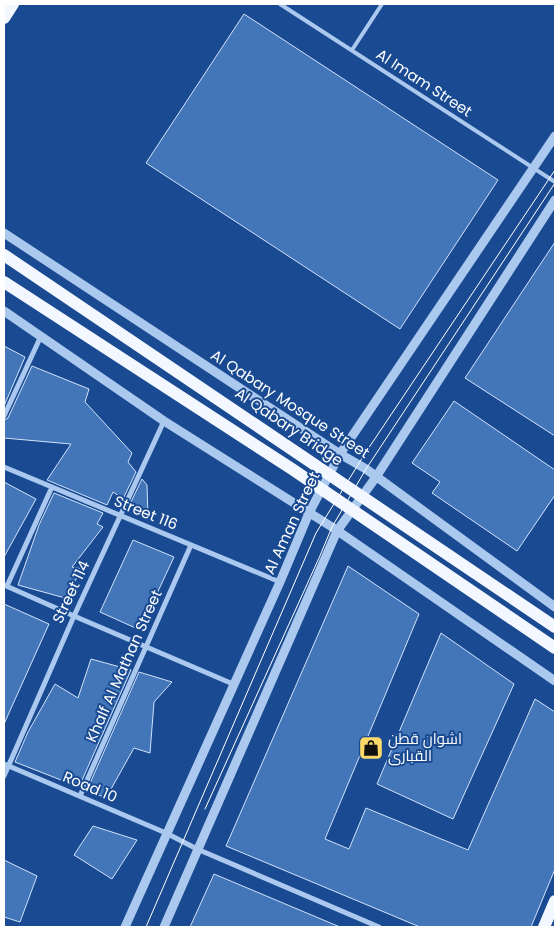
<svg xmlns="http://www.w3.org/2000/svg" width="559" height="931" viewBox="0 0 559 931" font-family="Poppins,Cairo,sans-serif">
<rect width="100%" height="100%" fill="#1a4b92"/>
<path fill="#4375b9" stroke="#d1e3fb" d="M 244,14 L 498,180 L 400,329 L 146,163 Z
M 555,242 L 555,436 L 465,378 Z
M 4,346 L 25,357 L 4,406 Z
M 32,366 L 89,389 L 85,402 L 132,453 L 128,462 L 136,472 L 123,499 L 113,492 L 107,505 L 47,480 L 71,444 L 4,438 L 4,420 L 8,418 Z
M 454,401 L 555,470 L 555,495 L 517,551 L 432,493 L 440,482 L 412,463 Z
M 142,479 L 147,485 L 148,517 L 130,504 Z
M 4,482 L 36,499 L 4,557 Z
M 54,493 L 103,513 L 97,524 L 103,527 L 72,567 L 82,569 L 65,598 L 18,585 L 39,525 Z
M 133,540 L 174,557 L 140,630 L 100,612 Z
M 348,566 L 419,614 L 325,839 L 349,849 L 366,808 L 468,850 L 535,699 L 555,712 L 555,869 L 531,927 L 420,927 L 226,846 Z
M 4,604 L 49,624 L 4,724 Z
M 441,633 L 514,684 L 453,819 L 377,784 Z
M 91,659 L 131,670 L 79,787 L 15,762 L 28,732 L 55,684 L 78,698 Z
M 139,672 L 172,682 L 154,702 L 150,753 L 134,748 L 106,798 L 87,790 Z
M 93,826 L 137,840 L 112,879 L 74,855 Z
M 4,860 L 37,876 L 20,922 L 4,917 Z
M 214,874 L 340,927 L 190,927 Z"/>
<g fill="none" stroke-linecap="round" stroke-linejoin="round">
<path stroke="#abc8ef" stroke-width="4" d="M 280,4 L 555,182
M 352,50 L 382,4"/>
<path stroke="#abc8ef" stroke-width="5" d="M 4,416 L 41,336
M 4,467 L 280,582
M 4,585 L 74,616 L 233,684
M 7,586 L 52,487
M 4,764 L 166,833 L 197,849 L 379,927
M 4,776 L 74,616 L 164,421
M 80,796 L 191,545"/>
<path stroke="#abc8ef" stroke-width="9" d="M 4,233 L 340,454 L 366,469 L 555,607
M 4,311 L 164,421 L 332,527 L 555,681
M 125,927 L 280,582 L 309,513 L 340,454 L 555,136
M 164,927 L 337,531 L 376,477 L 555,200"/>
<path stroke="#f3f7ff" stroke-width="12" d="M 4,18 L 13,4
M 544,927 L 555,901"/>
<path stroke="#fff" stroke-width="1" d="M 205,809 L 319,558 L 332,527 L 366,469 L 555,183
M 146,927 L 316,533 L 364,455 L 555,170"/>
<path stroke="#f3f7ff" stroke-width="12" d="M 4,255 L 555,627
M 4,282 L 292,469 L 555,648"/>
</g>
<defs>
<symbol id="shop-square" viewBox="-11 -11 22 22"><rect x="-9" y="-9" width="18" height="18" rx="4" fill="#ffd869" stroke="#1a4b92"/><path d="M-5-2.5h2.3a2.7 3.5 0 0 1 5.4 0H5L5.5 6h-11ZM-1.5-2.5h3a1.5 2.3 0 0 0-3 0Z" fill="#111"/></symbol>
</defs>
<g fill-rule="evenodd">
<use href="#shop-square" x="357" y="734" width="28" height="28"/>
</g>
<g text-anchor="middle" stroke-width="4" stroke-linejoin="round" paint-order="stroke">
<g font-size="15" fill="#fff" stroke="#1a4b92">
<text transform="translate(424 83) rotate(33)" y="5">Al Imam Street</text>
<text transform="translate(290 404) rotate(33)" y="5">Al Qabary Mosque Street</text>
<text transform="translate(289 427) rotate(34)" y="5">Al Qabary Bridge</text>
<text transform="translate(146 513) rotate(22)" y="5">Street 116</text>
<text transform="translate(292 523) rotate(-65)" y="5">Al Aman Street</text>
<text transform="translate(71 592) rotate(-65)" y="5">Street 114</text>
<text transform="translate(124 666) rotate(-66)" y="5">Khalf Al Mathan Street</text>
<text transform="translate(90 787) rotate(23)" y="5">Road 10</text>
</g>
<g font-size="15" fill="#fff" stroke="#1a4b92" text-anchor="start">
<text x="388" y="744">اشوان قطن<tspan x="388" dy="17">القبارى</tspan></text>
</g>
</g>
<rect width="559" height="931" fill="none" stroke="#ffffff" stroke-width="10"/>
</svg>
